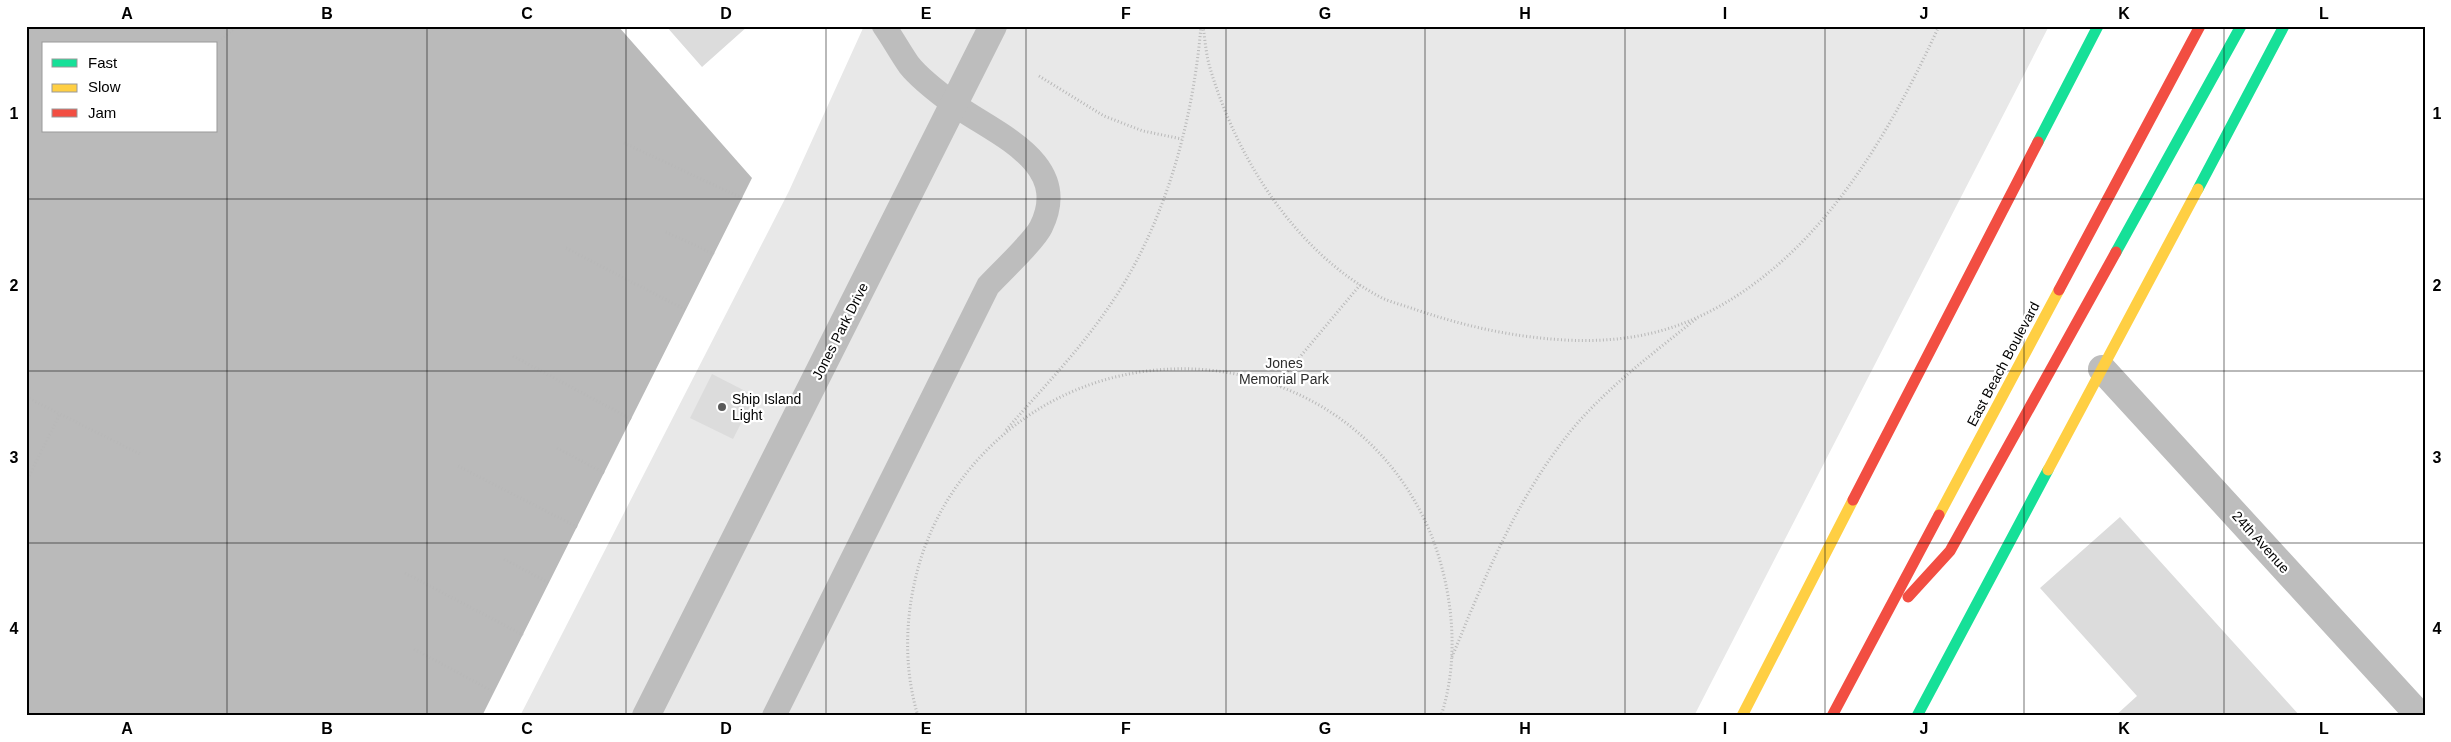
<svg xmlns="http://www.w3.org/2000/svg" width="2451" height="742" viewBox="0 0 2451 742" font-family="Arial,sans-serif">
<rect width="100%" height="100%" fill="#fff"/>
<path fill="#e8e8e8" d="M 864,26 L 2049,26 L 1694,716 L 520,716 L 789,191 Z"/>
<path fill="#bababa" fill-rule="evenodd" d="M 26,26 L 618,26 L 752,178 L 482,716 L 26,716 ZM 44,44 L 216,44 L 216,131 L 44,131 Z"/>
<path fill="#dcdcdc" d="M 666,26 L 748,26 L 702,67 Z
M 712,374 L 755,396 L 733,439 L 690,418 Z
M 2120,517 L 2300,716 L 2115,716 L 2137,696 L 2040,588 Z"/>
<g fill="none" stroke-linecap="round" stroke-linejoin="round">
<path stroke="#b8b8b8" stroke-width="3" stroke-dasharray="1 2.5" stroke-linecap="butt" d="M 1203,26 C 1205,40 1206,54 1210,68 C 1237,159 1296,253 1382,298 C 1393,303 1406,306 1417,310 C 1452,322 1488,331 1524,336 C 1605,347 1671,340 1741,293 C 1834,231 1893,126 1939,26
M 216,44 L 237,26
M 1039,76 L 1104,116 L 1143,131 L 1182,139
M 624,143 L 742,198
M 666,232 L 714,254
M 566,248 L 686,310
M 513,356 L 631,419
M 1280,387 L 1284,376 L 1360,285
M 26,397 L 140,454
M 1006,430 C 1041,390 1078,352 1108,308 C 1164,228 1193,123 1201,26
M 557,448 L 604,473
M 458,466 L 577,527
M 26,482 L 60,414
M 504,559 L 549,583
M 405,573 L 523,635
M 414,649 L 494,692
M 1452,657 C 1485,577 1518,494 1575,426 C 1610,385 1655,352 1697,318
M 918,716 C 904,670 905,621 916,576 C 927,530 951,487 984,453 C 1119,313 1359,352 1432,537 C 1453,592 1460,658 1441,716"/>
<path stroke="#bdbdbd" stroke-width="24" d="M 774,716 L 988,286 C 1000,273 1035,240 1041,227 C 1073,162 995,134 955,105 C 940,94 920,79 909,65 C 900,52 893,39 884,26"/>
<path stroke="#bdbdbd" stroke-width="28" d="M 2102,369 L 2420,716
M 646,716 L 993,26"/>
<path stroke="#16e098" stroke-width="11" d="M 2038,142 L 2098,26
M 2198,189 L 2284,26
M 2116,252 L 2241,26
M 1917,716 L 2048,470"/>
<path stroke="#ffcf43" stroke-width="11" d="M 2048,470 L 2198,189
M 1939,515 L 2059,290
M 1742,716 L 1853,500"/>
<path stroke="#f24e42" stroke-width="11" d="M 2059,290 L 2200,26
M 1853,500 L 2038,142
M 1908,597 L 1950,551 L 2116,252
M 1832,716 L 1939,515"/>
</g>
<path fill="none" stroke="#000" stroke-width="1" stroke-opacity="0.55" d="M 227,26 L 227,716M 427,26 L 427,716M 626,26 L 626,716M 826,26 L 826,716M 1026,26 L 1026,716M 1226,26 L 1226,716M 1425,26 L 1425,716M 1625,26 L 1625,716M 1825,26 L 1825,716M 2024,26 L 2024,716M 2224,26 L 2224,716M 26,199 L 2425,199M 26,371 L 2425,371M 26,543 L 2425,543"/>
<circle fill="#595959" stroke="#fff" stroke-width="2" cx="722" cy="407" r="5"/>
<g text-anchor="middle" stroke-width="4.5" stroke-linejoin="round" paint-order="stroke">
<g font-size="14" fill="#000" stroke="#fff">
<text transform="translate(840 331) rotate(-63)" y="5">Jones Park Drive</text>
<text transform="translate(2003 364) rotate(-62)" y="5">East Beach Boulevard</text>
<text transform="translate(2261 542) rotate(48)" y="5">24th Avenue</text>
</g>
<g font-size="14" fill="#2d2d2d" stroke="#fff">
<text x="1284" y="368">Jones<tspan x="1284" dy="16">Memorial Park</tspan></text>
</g>
<g font-size="14" fill="#000" stroke="#fff" text-anchor="start">
<text x="732" y="404">Ship Island<tspan x="732" dy="16">Light</tspan></text>
</g>
</g>
<rect width="2451" height="742" fill="none" stroke="#ffffff" stroke-width="55"/>
<rect x="42" y="42" width="175" height="90" fill="#ffffff" stroke="#999999"/>
<rect x="52" y="59" width="25" height="8" fill="#16e098" stroke="#999999"/>
<text x="88" y="68" font-size="15" fill="#000000">Fast</text>
<rect x="52" y="84" width="25" height="8" fill="#ffcf43" stroke="#999999"/>
<text x="88" y="92" font-size="15" fill="#000000">Slow</text>
<rect x="52" y="109" width="25" height="8" fill="#f24e42" stroke="#999999"/>
<text x="88" y="118" font-size="15" fill="#000000">Jam</text>
<rect x="28" y="28" width="2396" height="686" fill="none" stroke="#000" stroke-width="2"/>
<g font-size="16" text-anchor="middle" font-weight="bold" fill="#000">
<text x="127" y="19">A</text>
<text x="327" y="19">B</text>
<text x="527" y="19">C</text>
<text x="726" y="19">D</text>
<text x="926" y="19">E</text>
<text x="1126" y="19">F</text>
<text x="1325" y="19">G</text>
<text x="1525" y="19">H</text>
<text x="1725" y="19">I</text>
<text x="1924" y="19">J</text>
<text x="2124" y="19">K</text>
<text x="2324" y="19">L</text>
<text x="14" y="119">1</text>
<text x="2437" y="119">1</text>
<text x="14" y="291">2</text>
<text x="2437" y="291">2</text>
<text x="14" y="463">3</text>
<text x="2437" y="463">3</text>
<text x="14" y="634">4</text>
<text x="2437" y="634">4</text>
<text x="127" y="734">A</text>
<text x="327" y="734">B</text>
<text x="527" y="734">C</text>
<text x="726" y="734">D</text>
<text x="926" y="734">E</text>
<text x="1126" y="734">F</text>
<text x="1325" y="734">G</text>
<text x="1525" y="734">H</text>
<text x="1725" y="734">I</text>
<text x="1924" y="734">J</text>
<text x="2124" y="734">K</text>
<text x="2324" y="734">L</text>
</g>
</svg>
